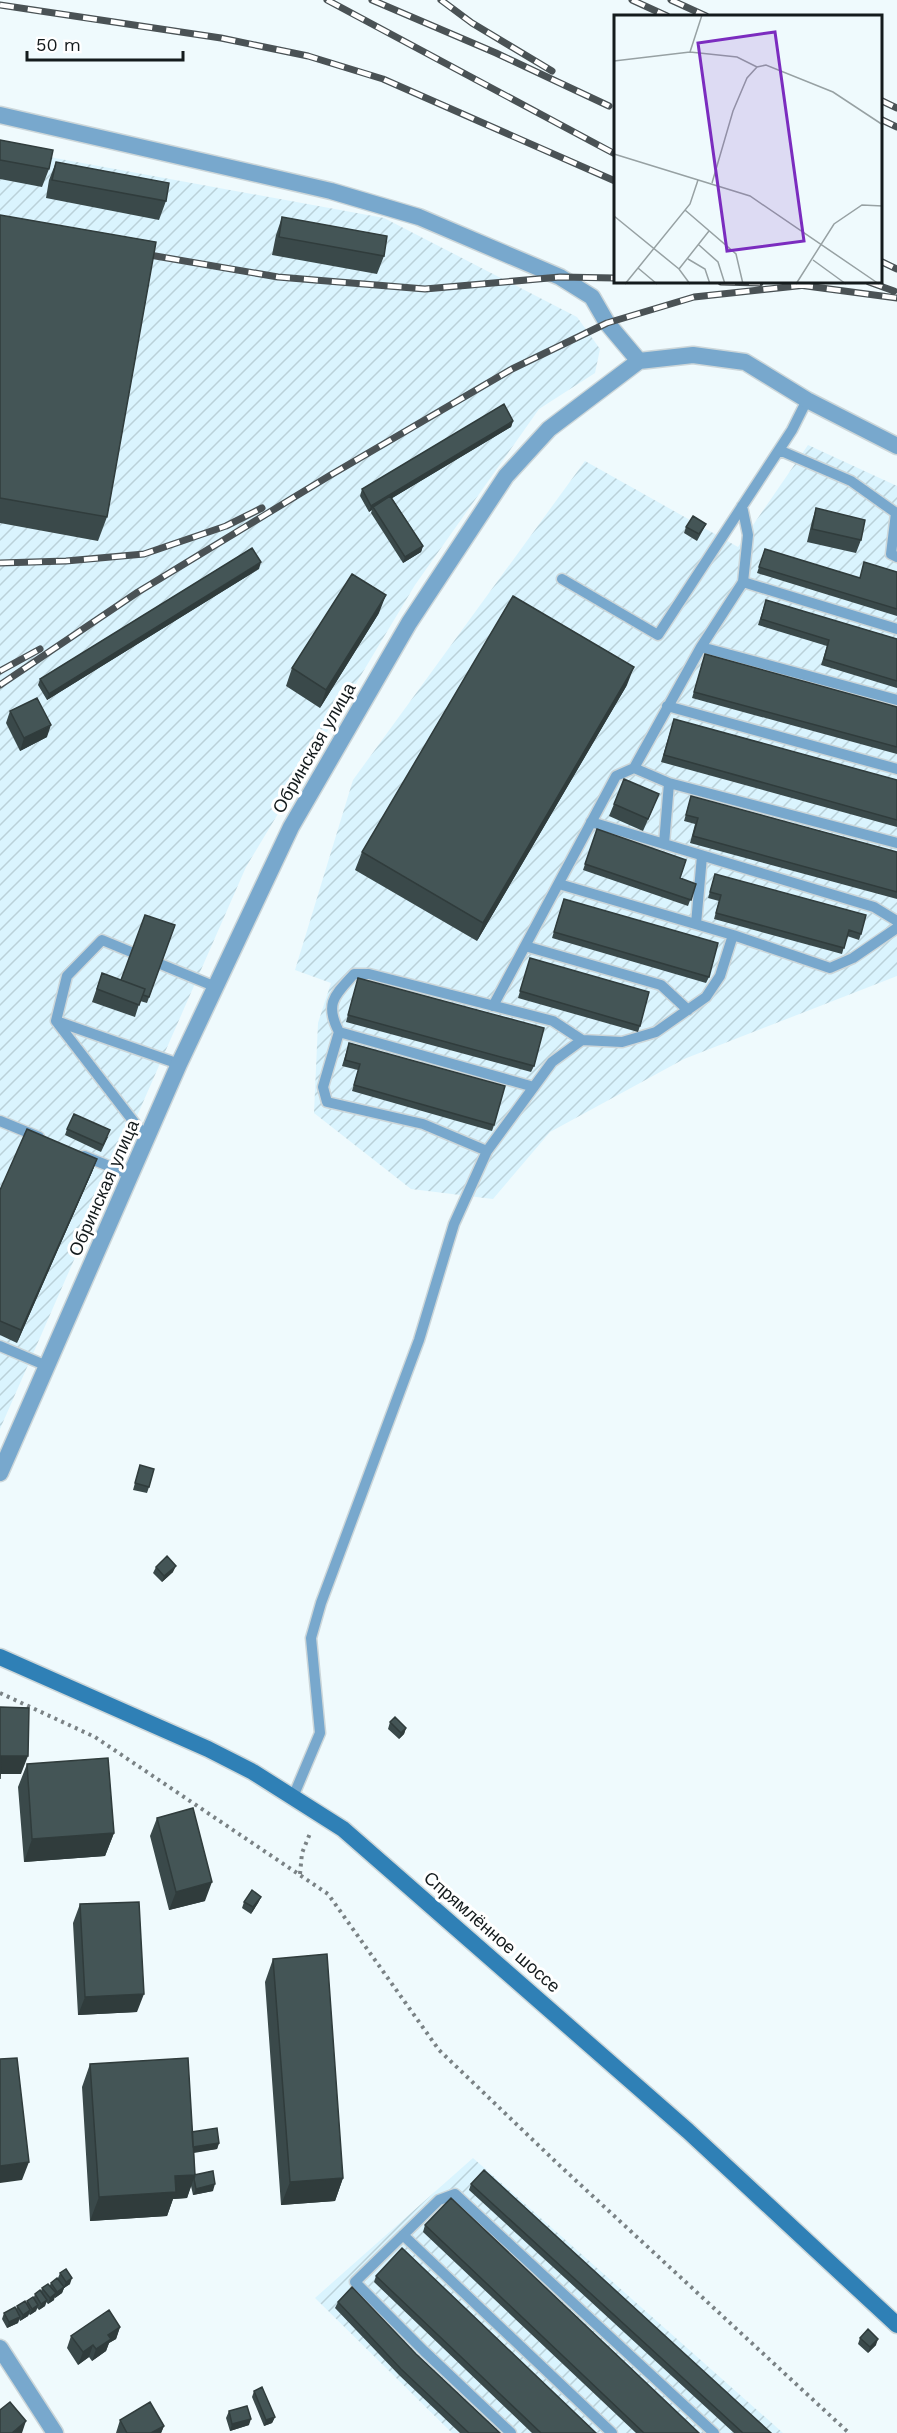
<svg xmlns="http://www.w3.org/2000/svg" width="897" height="2433" viewBox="0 0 897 2433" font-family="'Work Sans',sans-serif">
<defs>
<pattern id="industrial-furrows" width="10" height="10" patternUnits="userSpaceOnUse" patternTransform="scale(1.5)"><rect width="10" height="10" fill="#daf4fe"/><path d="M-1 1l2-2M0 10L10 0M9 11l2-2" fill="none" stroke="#bad1d9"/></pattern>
</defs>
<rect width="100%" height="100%" fill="#effafd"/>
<path fill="url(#industrial-furrows)" d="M 0,148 L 384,218 L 577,317 L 600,349 L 595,373 L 539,409 L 415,585 L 246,867 L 0,1429 Z
M 808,445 L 897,486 L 897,976 L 684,1059 L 550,1132 L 493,1199 L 411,1189 L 314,1113 L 318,1023 L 331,983 L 295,970 L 353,780 L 585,461 L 738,547 Z
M 473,2158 L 783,2433 L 452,2433 L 315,2298 Z"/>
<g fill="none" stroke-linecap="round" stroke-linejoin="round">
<defs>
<path id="service" d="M 779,450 L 851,481 L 896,513 L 891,554 L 897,557
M 562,579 L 658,635 L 792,430 L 807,400
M 743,582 L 897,629
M 701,647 L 897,700
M 667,706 L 897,769
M 634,768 L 669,783 L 897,843
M 591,822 L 874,907 L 897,921
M 664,844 L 669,783
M 559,884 L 733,935 L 830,968 L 853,958 L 897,928
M 696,924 L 702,856
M 525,946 L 661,985 L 688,1010
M 493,1006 L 616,776 L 634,768 L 701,647 L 743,582 L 748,535 L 742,506
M 56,1021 L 179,1064
M 339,1032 L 534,1087
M 0,1121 L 39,1137
M 147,1139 L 56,1021 L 67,976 L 102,940 L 216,987
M 487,1151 L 423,1124 L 327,1102 L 323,1087 L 339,1032 C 324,1003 335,995 354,974 L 369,974 L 553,1021 L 582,1040
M 84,1156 L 131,1175
M 0,1346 L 47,1366
M 293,1797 L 320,1733 L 311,1638 L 321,1603 L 419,1340 L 454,1224 L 487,1151 L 552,1062 L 582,1040 L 622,1042 L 656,1032 L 706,997 L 720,976 L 733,935
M 403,2235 L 612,2433
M 511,2433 L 424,2351 L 355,2282 L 439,2200 L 455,2194 L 714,2433"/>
<path id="minor" d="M 0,115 L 331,191 L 419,217 L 560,277 L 592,297 L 607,323 L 639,361
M 0,1473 L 179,1064 L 291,827 L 409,623 L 506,476 L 549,429 L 639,361 L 693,355 L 745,362 L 807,400 L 897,446
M 0,2348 L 55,2433"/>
<path id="secondary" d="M 0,1657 L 208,1749 L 253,1772 L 343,1829 L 688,2131 L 897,2325"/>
</defs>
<use href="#service" stroke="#ccd6d9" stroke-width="13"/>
<use href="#minor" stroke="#ccd6d9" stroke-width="19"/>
<use href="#secondary" stroke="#ccd6d9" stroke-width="19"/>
<path stroke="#7a8285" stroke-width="4" stroke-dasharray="3 4.5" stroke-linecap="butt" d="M 0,1693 L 95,1737 L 328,1894 L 439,2050 L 558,2164 L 849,2433
M 300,1874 L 302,1853 L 311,1831"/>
<use href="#service" stroke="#78a8cd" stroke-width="10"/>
<use href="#minor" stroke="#78a8cd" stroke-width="16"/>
<use href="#secondary" stroke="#2f80b6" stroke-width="16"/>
<defs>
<path id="rail" d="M 327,0 L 615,154
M 372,0 L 496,53 L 609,106
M 441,0 L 472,23 L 552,71
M 632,0 L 667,16
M 671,0 L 706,16
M 0,5 L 221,38 L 308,56 L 383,79 L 615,181
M 880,100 L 897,108
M 880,119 L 897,127
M 138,253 L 278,277 L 425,289 L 560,277 L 615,278
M 880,261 L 897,269
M 721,282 L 760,283
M 869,282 L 894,291
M 799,285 L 897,298
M 0,563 L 66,561 L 144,554 L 226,526 L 262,508
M 0,671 L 40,649
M 0,685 L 138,592 L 329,476 L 512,369 L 607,323 L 694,297 L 806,285"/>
</defs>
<use href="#rail" stroke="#4a5255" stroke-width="7"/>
<use href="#rail" stroke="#fff" stroke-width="4.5" stroke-dasharray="14" stroke-linecap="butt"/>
</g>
<path fill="#3a494a" d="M 0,140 L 49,169 L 42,187 L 0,179 Z
M 56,162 L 166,201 L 159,220 L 46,198 L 49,180 Z
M 0,215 L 107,517 L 98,541 L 0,523 Z
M 282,217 L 384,256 L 377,274 L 272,255 L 276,235 Z
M 513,421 L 511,427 L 392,498 L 423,546 L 421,552 L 403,563 L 371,513 L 372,510 L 369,512 L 360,496 L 362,489 Z
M 816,508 L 861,540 L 856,553 L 807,542 L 812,521 Z
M 706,524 L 703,530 L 697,541 L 684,533 L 686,527 Z
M 765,549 L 859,578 L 897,572 L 897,616 L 757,573 Z
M 259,569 L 47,700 L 38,685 L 40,679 Z
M 766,600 L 897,639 L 897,688 L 821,665 L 827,646 L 758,625 Z
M 379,613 L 320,708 L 286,686 L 292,668 Z
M 705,654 L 897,707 L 897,754 L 692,698 Z
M 627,685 L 477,941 L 355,870 L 362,852 Z
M 10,711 L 47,737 L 20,751 L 6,723 Z
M 674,719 L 897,780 L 897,827 L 661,762 Z
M 691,796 L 897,852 L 897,899 L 690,843 L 695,824 L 684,821 Z
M 614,804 L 654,806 L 643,831 L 609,816 Z
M 597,829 L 680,878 L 696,884 L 688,906 L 583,870 Z
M 715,874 L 861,934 L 859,940 L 847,936 L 842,954 L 714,919 L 719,901 L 708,898 Z
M 562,905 L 709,977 L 706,983 L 552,938 Z
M 175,925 L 147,1003 L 140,1001 L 135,1017 L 92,1002 L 102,973 L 121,980 Z
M 530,958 L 640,1026 L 638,1032 L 518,998 Z
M 358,978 L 534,1066 L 531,1072 L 346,1022 Z
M 349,1043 L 494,1125 L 492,1131 L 352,1091 L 358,1070 L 342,1066 Z
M 67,1129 L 108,1137 L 101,1152 L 65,1135 Z
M 97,1159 L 92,1172 L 17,1343 L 0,1335 L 0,1190 Z
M 140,1465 L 149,1487 L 147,1493 L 133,1490 Z
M 156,1567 L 173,1572 L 162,1582 L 153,1573 Z
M 390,1722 L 406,1728 L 404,1734 L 399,1739 L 388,1729 Z
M 27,1764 L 114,1833 L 105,1856 L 24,1862 L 18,1787 Z
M 157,1818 L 205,1901 L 169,1910 L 150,1836 Z
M 261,1897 L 258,1903 L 251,1914 L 242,1908 L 244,1902 Z
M 80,1904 L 137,2012 L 78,2015 L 73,1923 Z
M 273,1959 L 343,2178 L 335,2201 L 281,2205 L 265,1982 Z
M 90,2064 L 192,2132 L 219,2143 L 217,2149 L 194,2153 L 195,2175 L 213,2191 L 193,2195 L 191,2186 L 187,2198 L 173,2199 L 167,2216 L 90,2221 L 82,2087 Z
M 471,2184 L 771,2433 L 734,2433 L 469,2190 Z
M 425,2225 L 699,2433 L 636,2433 L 423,2232 Z
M 60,2273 L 70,2284 L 64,2288 L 62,2293 L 55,2298 L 54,2297 L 54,2300 L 48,2304 L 46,2302 L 45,2306 L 39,2310 L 37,2308 L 36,2311 L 30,2315 L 29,2314 L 28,2316 L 20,2321 L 19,2319 L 18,2323 L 7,2328 L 2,2319 L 4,2313 L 16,2309 L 17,2306 L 26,2303 L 27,2301 L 34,2297 L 35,2294 L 41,2291 L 42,2288 L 50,2285 L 51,2283 L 58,2278 Z
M 376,2276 L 596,2433 L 532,2433 L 374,2282 Z
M 338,2302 L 416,2354 L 500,2433 L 460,2433 L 399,2375 L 335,2308 Z
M 120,2327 L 116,2339 L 109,2343 L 106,2351 L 92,2361 L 89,2357 L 78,2365 L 67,2348 L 71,2336 Z
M 860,2338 L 876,2345 L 868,2353 L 858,2344 Z
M 254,2391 L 275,2417 L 272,2423 L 264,2426 L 252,2397 Z
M 229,2411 L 249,2425 L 230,2431 L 226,2418 Z
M 120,2420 L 164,2426 L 161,2433 L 116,2433 Z"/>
<path fill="#303c3c" d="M 513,421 L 511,427 L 374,509 L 373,507 L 372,510 L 369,512 L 371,506 Z
M 423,546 L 421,552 L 403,563 L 405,557 Z
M 261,562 L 259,569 L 47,700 L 49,694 Z
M 386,595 L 379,613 L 320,708 L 326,690 Z
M 634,667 L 627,685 L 477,941 L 483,923 Z
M 51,725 L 47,737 L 20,751 L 24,738 Z
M 97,1159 L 92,1172 L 17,1343 L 21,1330 Z
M 176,1566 L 173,1572 L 162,1582 L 164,1576 Z
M 406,1728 L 404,1734 L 399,1739 L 401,1733 Z
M 1,1756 L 28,1756 L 21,1774 L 0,1774 Z
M 114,1833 L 105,1856 L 24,1862 L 32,1839 Z
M 212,1882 L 205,1901 L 169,1910 L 176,1892 Z
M 261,1897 L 258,1903 L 251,1914 L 253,1907 Z
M 144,1994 L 137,2012 L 78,2015 L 85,1997 Z
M 219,2143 L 217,2149 L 189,2153 L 191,2147 Z
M 29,2162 L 22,2180 L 0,2183 L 0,2166 Z
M 195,2175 L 187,2198 L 173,2199 L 167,2216 L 90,2221 L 99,2197 L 175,2176 Z
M 343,2178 L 335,2201 L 281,2205 L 290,2182 Z
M 215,2184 L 213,2191 L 193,2195 L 196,2189 Z
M 72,2278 L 70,2284 L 64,2288 L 62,2293 L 55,2298 L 57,2292 L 64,2287 L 66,2282 Z
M 56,2293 L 54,2300 L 48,2304 L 50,2298 Z
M 47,2300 L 45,2306 L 39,2310 L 41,2304 Z
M 38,2305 L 36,2311 L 30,2315 L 32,2309 Z
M 30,2310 L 28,2316 L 20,2321 L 23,2315 Z
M 20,2317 L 18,2323 L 7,2328 L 9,2322 Z
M 120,2327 L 116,2339 L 109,2343 L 106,2351 L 92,2361 L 96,2349 L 108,2335 Z
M 878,2339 L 876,2345 L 868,2353 L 870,2347 Z
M 93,2345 L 89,2357 L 78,2365 L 83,2352 Z
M 275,2417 L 272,2423 L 264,2426 L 266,2420 Z
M 251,2419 L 249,2425 L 230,2431 L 232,2424 Z
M 26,2421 L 22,2433 L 12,2433 Z
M 164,2426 L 161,2433 L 151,2433 Z"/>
<path fill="#445556" stroke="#303c3c" stroke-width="1.5" d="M 0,140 L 53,150 L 49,169 L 0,160 Z
M 56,162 L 169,183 L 166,201 L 52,180 Z
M 0,215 L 156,242 L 107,517 L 0,498 Z
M 282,217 L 387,236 L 384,256 L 279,237 Z
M 504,404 L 513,421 L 371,506 L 362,489 Z
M 390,496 L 423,546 L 405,557 L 373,507 Z
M 816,508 L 865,520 L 861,540 L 812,529 Z
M 693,516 L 706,524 L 699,534 L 686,527 Z
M 252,548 L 261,562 L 49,694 L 40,679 Z
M 765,549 L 860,578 L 864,562 L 897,572 L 897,609 L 759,567 Z
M 352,574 L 386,595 L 326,690 L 292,668 Z
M 513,596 L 634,667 L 483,923 L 362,852 Z
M 766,600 L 897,639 L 897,681 L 824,659 L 829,640 L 761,619 Z
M 705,654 L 897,707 L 897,747 L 694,692 Z
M 37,698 L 51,725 L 24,738 L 10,711 Z
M 674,719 L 897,780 L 897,820 L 664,755 Z
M 624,779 L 659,794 L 648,819 L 614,804 Z
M 691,796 L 897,852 L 897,892 L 693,836 L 698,818 L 686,815 Z
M 597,829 L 686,860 L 680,878 L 696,884 L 691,900 L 585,864 Z
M 715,874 L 866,915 L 861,934 L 849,930 L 844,948 L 716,913 L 721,895 L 710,892 Z
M 564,899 L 718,943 L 709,977 L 554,932 Z
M 145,915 L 175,925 L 149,997 L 143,995 L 145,989 L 121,980 Z
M 530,958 L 649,992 L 640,1026 L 520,991 Z
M 102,973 L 145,989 L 139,1005 L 97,989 Z
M 358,978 L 544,1028 L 534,1066 L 348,1015 Z
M 349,1043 L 505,1086 L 494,1125 L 354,1085 L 360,1064 L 345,1060 Z
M 74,1114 L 110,1130 L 103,1145 L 67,1129 Z
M 27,1129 L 97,1159 L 21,1330 L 0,1321 L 0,1190 Z
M 140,1465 L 154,1469 L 149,1487 L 135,1483 Z
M 167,1556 L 176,1566 L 164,1576 L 156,1567 Z
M 0,1707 L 29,1708 L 28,1756 L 1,1756 L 0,1779 Z
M 395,1717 L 406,1728 L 401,1733 L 390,1722 Z
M 108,1758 L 114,1833 L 32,1839 L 27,1764 Z
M 193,1808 L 212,1882 L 176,1892 L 157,1818 Z
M 252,1890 L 261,1897 L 253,1907 L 244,1902 Z
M 139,1902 L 144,1994 L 85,1997 L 80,1904 Z
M 327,1954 L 343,2178 L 290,2182 L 273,1959 Z
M 17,2058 L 29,2162 L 0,2166 L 0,2059 Z
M 188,2058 L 195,2175 L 175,2176 L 176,2192 L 99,2197 L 90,2064 Z
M 217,2128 L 219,2143 L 193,2147 L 192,2132 Z
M 484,2170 L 771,2433 L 743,2433 L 471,2184 Z
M 213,2171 L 215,2184 L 196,2189 L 194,2179 L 195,2175 L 194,2175 Z
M 451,2198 L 699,2433 L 644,2433 L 425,2225 Z
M 402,2248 L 596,2433 L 541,2433 L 376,2276 Z
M 66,2269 L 72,2278 L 66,2282 L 60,2273 Z
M 57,2278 L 64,2287 L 57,2292 L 51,2283 Z
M 48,2284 L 56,2293 L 50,2298 L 42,2288 Z
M 352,2287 L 416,2354 L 500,2433 L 469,2433 L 401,2369 L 338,2302 Z
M 40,2290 L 47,2300 L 41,2304 L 35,2294 Z
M 33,2297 L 38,2305 L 32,2309 L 27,2301 Z
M 25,2301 L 30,2310 L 23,2315 L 17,2306 Z
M 15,2307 L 20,2317 L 9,2322 L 4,2313 Z
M 109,2310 L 120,2327 L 108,2335 L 111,2339 L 96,2349 L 93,2345 L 83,2352 L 71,2336 Z
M 868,2329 L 878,2339 L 870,2347 L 860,2338 Z
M 262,2387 L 275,2417 L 266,2420 L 254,2391 Z
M 10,2402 L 26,2421 L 12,2433 L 0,2433 L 0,2410 Z
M 150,2402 L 164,2426 L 151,2433 L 127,2433 L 120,2420 Z
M 247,2406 L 251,2419 L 232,2424 L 229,2411 Z"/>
<g text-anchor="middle" stroke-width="6" stroke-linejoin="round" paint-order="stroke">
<g font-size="18" fill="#141b1d" stroke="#fff">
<text transform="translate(314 748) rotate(-60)" y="6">Обринская улица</text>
<text transform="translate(104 1188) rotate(-66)" y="6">Обринская улица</text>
<text transform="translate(492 1932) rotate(41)" y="6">Спрямлённое шоссе</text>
</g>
</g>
<g transform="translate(614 15)">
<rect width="268" height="268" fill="#effafd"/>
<path fill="none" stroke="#97a1a3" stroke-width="1.5" d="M 76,37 L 88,0M 0,46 L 76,37 L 123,42 L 143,52M 0,139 L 136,181 L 265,269M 98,168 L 119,96 L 133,63 L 143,52 L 152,50 L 219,77 L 269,110M 71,195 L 122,239 L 129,269M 0,201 L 65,254 L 76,269M 85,230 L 104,247 L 111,269M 74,244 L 91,254 L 96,269M 199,245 L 232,269M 24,253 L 43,269M 65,254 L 95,216M 11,269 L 76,189 L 84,165M 182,269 L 220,209 L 248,190 L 269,191"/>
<path fill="#7b2cbf" fill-opacity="0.15" stroke="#7b2cbf" stroke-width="3" d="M 161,17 L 190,226 L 113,236 L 84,28 Z"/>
<rect width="268" height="268" fill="none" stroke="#141b1d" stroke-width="3"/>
</g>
<path d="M27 51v9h156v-9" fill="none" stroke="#141b1d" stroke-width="3"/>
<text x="36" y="51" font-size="18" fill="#141b1d" stroke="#ffffff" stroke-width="4.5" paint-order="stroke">50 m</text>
</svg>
